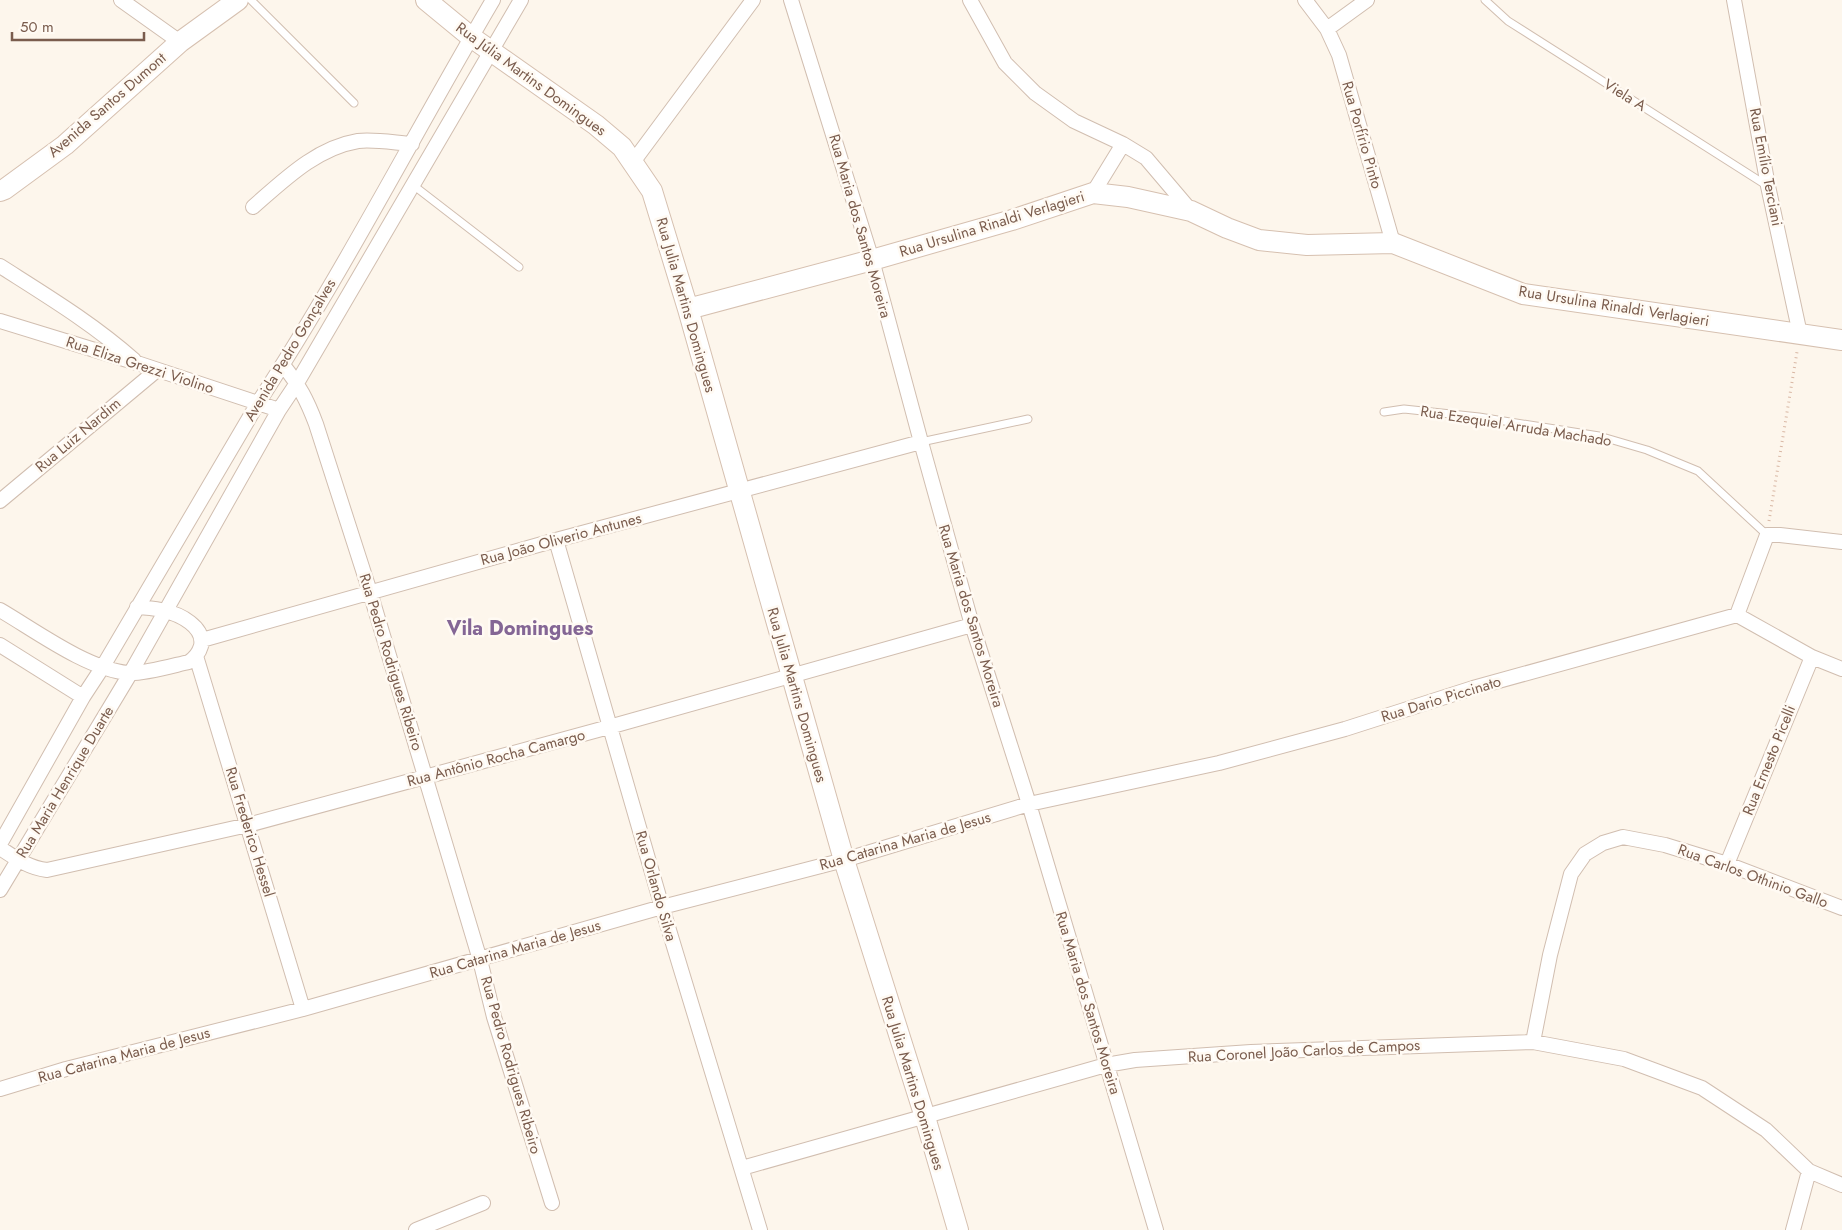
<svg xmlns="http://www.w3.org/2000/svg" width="1842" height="1230" viewBox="0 0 1842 1230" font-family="Jost,sans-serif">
<rect width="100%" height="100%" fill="#fdf6ec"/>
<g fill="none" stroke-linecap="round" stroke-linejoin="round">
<defs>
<path id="lane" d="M 251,0 L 354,103
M 1485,0 L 1508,21 L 1766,185
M 413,185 L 519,267
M 1384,412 L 1404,409 L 1479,417 L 1599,436 L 1647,450 L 1698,471 L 1767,535
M 921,442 L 1028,419"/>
<path id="street" d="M 121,0 L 180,42
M 791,0 L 872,260 L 921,442 L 972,625 L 1029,804 L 1156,1230
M 970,0 L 1005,63 L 1035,93 L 1074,121 L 1123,144
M 1305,0 L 1327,29 L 1367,0
M 1734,0 L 1768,186 L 1800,334
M 1327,29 L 1339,55 L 1393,243
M 633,162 L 753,0
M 1093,193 L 1123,144 L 1146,158 L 1191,211
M 253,207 C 284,180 316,148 358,141 C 374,139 396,143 412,144
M 0,266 C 47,296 92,323 134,360
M 0,321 L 137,363 L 279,410
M 283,365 C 299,385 307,400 316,424 L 370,592 L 480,960 L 494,1017 L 552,1203
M 0,501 L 157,370
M 556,540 L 662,907 L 760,1230
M 0,610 C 36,631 87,669 128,673 C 140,675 175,665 189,662 C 195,658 199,653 201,646 C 205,627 180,614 164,611 C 156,608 146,608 137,607
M 1737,615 L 1767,535 L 1780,535 L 1842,542
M 202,640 L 556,540 L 921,442
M 0,645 L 83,697
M 196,656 L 303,1009
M 0,844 L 83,697 L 102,668 L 258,403 C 343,273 414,134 493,0
M 0,848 C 15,858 29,868 47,870 L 248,825 L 609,727 L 972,625
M 1727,864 L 1812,657
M 0,890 L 130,674 L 279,410 L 297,383 L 521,0
M 1533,1042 L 1550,955 L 1571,874 L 1585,854 L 1603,843 L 1623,837 L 1665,845 L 1727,864 L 1842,908
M 0,1089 L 66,1069 L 303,1009 L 662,907 L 844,860 L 1029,804 L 1219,763 L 1345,729 L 1473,688 L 1737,615 L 1812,657 L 1842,669
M 742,1168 L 1106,1065 L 1135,1060 L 1251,1052 L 1533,1042 L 1624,1059 L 1702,1088 L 1766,1130 L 1809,1171 L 1842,1185
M 416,1230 L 483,1203
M 1793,1230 L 1809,1171"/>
<path id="secondary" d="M 426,0 L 471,37 L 596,125 L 622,147 L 652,191 L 688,309 L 844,860 L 925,1117 L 958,1230
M 0,191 L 5,189 L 65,145 L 180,42 L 238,0
M 688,309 L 872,260 L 1012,220 L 1093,193 L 1128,197 L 1191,211 L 1227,228 L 1259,240 L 1307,245 L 1393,243 L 1523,294 L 1842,340"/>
</defs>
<use href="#lane" stroke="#d1beb0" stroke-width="9"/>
<use href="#street" stroke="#d1beb0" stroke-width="16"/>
<use href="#secondary" stroke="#d6c0b0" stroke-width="22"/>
<path stroke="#d9b8a5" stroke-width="3" stroke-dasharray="1 4" stroke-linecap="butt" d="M 1769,521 L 1797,352"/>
<use href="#lane" stroke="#fff" stroke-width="7"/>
<use href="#street" stroke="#fff" stroke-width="14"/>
<use href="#secondary" stroke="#fff" stroke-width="20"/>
</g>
<g text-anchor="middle" stroke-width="5" stroke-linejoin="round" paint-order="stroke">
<g font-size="15" fill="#7a5c4d" stroke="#fffaf3">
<text transform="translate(531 79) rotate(36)" y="5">Rua Júlia Martins Domingues</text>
<text transform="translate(1625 95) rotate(32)" y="5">Viela A</text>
<text transform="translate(107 105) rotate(-41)" y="5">Avenida Santos Dumont</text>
<text transform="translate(1362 135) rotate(74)" y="5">Rua Porfírio Pinto</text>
<text transform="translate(1766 167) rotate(79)" y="5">Rua Emílio Terciani</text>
<text transform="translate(992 224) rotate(-17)" y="5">Rua Ursulina Rinaldi Verlagieri</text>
<text transform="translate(860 226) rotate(74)" y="5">Rua Maria dos Santos Moreira</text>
<text transform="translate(686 305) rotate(74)" y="5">Rua Julia Martins Domingues</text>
<text transform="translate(1614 306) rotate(9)" y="5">Rua Ursulina Rinaldi Verlagieri</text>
<text transform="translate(290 350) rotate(-59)" y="5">Avenida Pedro Gonçalves</text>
<text transform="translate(140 365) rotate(18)" y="5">Rua Eliza Grezzi Violino</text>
<text transform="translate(1516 426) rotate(9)" y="5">Rua Ezequiel Arruda Machado</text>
<text transform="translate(78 435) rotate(-40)" y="5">Rua Luiz Nardim</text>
<text transform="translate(561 539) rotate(-15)" y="5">Rua João Oliverio Antunes</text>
<text transform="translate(971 616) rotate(73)" y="5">Rua Maria dos Santos Moreira</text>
<text transform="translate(391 662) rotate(73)" y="5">Rua Pedro Rodrigues Ribeiro</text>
<text transform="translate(797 695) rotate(74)" y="5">Rua Julia Martins Domingues</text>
<text transform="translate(1441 699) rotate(-17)" y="5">Rua Dario Piccinato</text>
<text transform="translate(496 758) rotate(-15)" y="5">Rua Antônio Rocha Camargo</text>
<text transform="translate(1769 760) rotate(-68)" y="5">Rua Ernesto Picelli</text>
<text transform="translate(65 782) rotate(-59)" y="5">Rua Maria Henrique Duarte</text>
<text transform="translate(250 832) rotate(73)" y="5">Rua Frederico Hessel</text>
<text transform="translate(905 841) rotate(-16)" y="5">Rua Catarina Maria de Jesus</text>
<text transform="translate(1753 876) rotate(20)" y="5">Rua Carlos Othinio Gallo</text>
<text transform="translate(656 886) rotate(74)" y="5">Rua Orlando Silva</text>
<text transform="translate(515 949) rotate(-16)" y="5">Rua Catarina Maria de Jesus</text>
<text transform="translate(1088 1003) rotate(73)" y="5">Rua Maria dos Santos Moreira</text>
<text transform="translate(1304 1051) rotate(-3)" y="5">Rua Coronel João Carlos de Campos</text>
<text transform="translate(124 1055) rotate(-15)" y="5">Rua Catarina Maria de Jesus</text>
<text transform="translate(511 1065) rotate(74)" y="5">Rua Pedro Rodrigues Ribeiro</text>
<text transform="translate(913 1083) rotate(73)" y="5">Rua Julia Martins Domingues</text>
</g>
<g font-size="20" font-weight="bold" fill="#846695" stroke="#fffaf3">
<text x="520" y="635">Vila Domingues</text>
</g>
</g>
<path d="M12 32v8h132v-8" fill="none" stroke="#7a5c4d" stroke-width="2.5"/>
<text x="20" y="32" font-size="15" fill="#7a5c4d" stroke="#fffaf3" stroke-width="4" paint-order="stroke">50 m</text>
</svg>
